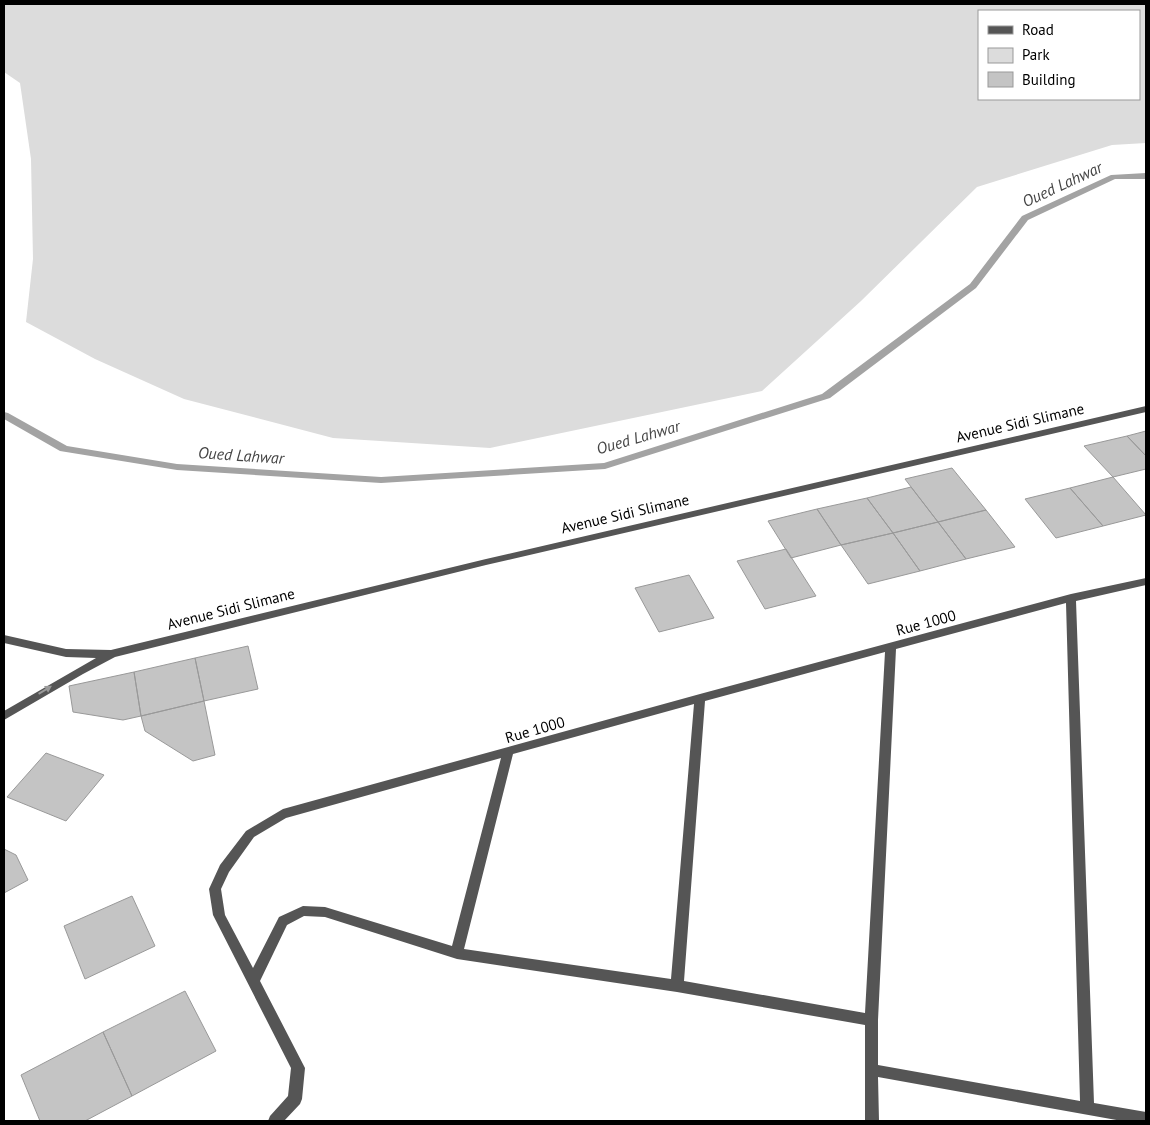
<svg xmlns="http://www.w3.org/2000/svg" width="1150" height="1125" viewBox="0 0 1150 1125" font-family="'PT Sans',sans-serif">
<rect width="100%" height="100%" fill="#fff"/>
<path fill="#dcdcdc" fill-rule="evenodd" d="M 4,4 L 1146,4 L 1146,143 L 1112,145 L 977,187 L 861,301 L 762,391 L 490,448 L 333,438 L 184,399 L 95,359 L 26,322 L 33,259 L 31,159 L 20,83 L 4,72 ZM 979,11 L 1139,11 L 1139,99 L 979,99 Z"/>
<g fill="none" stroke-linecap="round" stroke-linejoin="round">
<path fill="#a3a3a3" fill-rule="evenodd" d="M 1146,173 L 1146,179 L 1115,179 L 1028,220 L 976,288 L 830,398 L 605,469 L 381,483 L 177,470 L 60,451 L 4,419 L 4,412 L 8,413 L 67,446 L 177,464 L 381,477 L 604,463 L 822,394 L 970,284 L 1022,216 L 1111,175 Z"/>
</g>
<path fill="#c4c4c4" stroke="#999" d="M 1146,431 L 1146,456 L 1127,436 Z
M 1127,436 L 1146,456 L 1146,469 L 1113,477 L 1084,446 Z
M 952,468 L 986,510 L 938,522 L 905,479 Z
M 1113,477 L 1146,515 L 1103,526 L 1070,488 Z
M 911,487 L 938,522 L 893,533 L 867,498 Z
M 1070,488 L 1103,526 L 1056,538 L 1025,499 Z
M 867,498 L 893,533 L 841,545 L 817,509 Z
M 817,509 L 841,545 L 791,558 L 768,521 Z
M 986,510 L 1015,547 L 966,559 L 938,522 Z
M 938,522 L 966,559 L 920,571 L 893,533 Z
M 893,533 L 920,571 L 868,584 L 841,545 Z
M 786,549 L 816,596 L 765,609 L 737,561 Z
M 689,575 L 714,618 L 659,632 L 635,588 Z
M 248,646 L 258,689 L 204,701 L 195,658 Z
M 195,658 L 204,701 L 141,716 L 134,672 Z
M 134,672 L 141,716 L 123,720 L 73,712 L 69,686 Z
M 204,701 L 215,755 L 193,761 L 145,731 L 141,716 Z
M 46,753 L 104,775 L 66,821 L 7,797 Z
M 4,849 L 16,855 L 28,880 L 4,893 Z
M 132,896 L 155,946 L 85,979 L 64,926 Z
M 185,991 L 216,1051 L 132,1096 L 103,1032 Z
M 103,1032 L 132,1096 L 85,1121 L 40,1121 L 21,1075 Z"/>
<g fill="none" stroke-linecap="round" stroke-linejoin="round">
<path fill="#555" fill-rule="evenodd" d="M 1146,406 L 1146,412 L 486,565 L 115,657 L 83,674 L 4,720 L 4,711 L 96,658 L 66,657 L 4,643 L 4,635 L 66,649 L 111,650 L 486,559 Z
M 1146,578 L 1146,585 L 1076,601 L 1094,1103 L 1146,1112 L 1146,1121 L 1122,1121 L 878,1077 L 879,1121 L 865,1121 L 865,1025 L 677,992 L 457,959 L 325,917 L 304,916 L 287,925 L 260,981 L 305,1068 L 302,1099 L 300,1104 L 284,1121 L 268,1121 L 270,1116 L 288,1096 L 291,1068 L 213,915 L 209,889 L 220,865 L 246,831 L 283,809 L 700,694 L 1071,594 ZM 1066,603 L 1080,1101 L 878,1065 L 878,1020 L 896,649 ZM 885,652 L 865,1013 L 684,981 L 705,701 ZM 694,704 L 671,979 L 464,949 L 513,754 ZM 501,758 L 452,946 L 325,907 L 303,906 L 279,917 L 253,968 L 225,915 L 221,889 L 229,872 L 254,837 L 286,818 Z"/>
</g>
<defs><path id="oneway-solid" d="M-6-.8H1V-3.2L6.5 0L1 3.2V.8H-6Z" transform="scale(1.25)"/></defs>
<use fill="#999" href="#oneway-solid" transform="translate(45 690) rotate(-31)"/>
<g text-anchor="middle" stroke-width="4" stroke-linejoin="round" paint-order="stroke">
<g font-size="15" fill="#000" stroke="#fff">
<text transform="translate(1020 423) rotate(-13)" y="5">Avenue Sidi Slimane</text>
<text transform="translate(625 514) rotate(-13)" y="5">Avenue Sidi Slimane</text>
<text transform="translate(231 609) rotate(-14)" y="5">Avenue Sidi Slimane</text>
<text transform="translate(926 623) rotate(-15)" y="5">Rue 1000</text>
<text transform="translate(535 730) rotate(-16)" y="5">Rue 1000</text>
</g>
<g font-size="16" font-style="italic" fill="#444" stroke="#fff">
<text transform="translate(1062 184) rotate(-25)" y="6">Oued Lahwar</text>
<text transform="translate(638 437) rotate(-16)" y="6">Oued Lahwar</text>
<text transform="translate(241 455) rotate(4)" y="6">Oued Lahwar</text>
</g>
</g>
<rect width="1150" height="1125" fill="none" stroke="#000000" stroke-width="10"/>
<rect x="978" y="10" width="162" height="90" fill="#ffffff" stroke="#999999"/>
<rect x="988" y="26" width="25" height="8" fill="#555555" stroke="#999999"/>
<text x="1022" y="35" font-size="15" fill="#000000">Road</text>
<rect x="988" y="48" width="25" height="15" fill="#dcdcdc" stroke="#999999"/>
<text x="1022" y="60" font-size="15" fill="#000000">Park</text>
<rect x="988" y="72" width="25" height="15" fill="#c4c4c4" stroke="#999999"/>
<text x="1022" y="85" font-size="15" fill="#000000">Building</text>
</svg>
